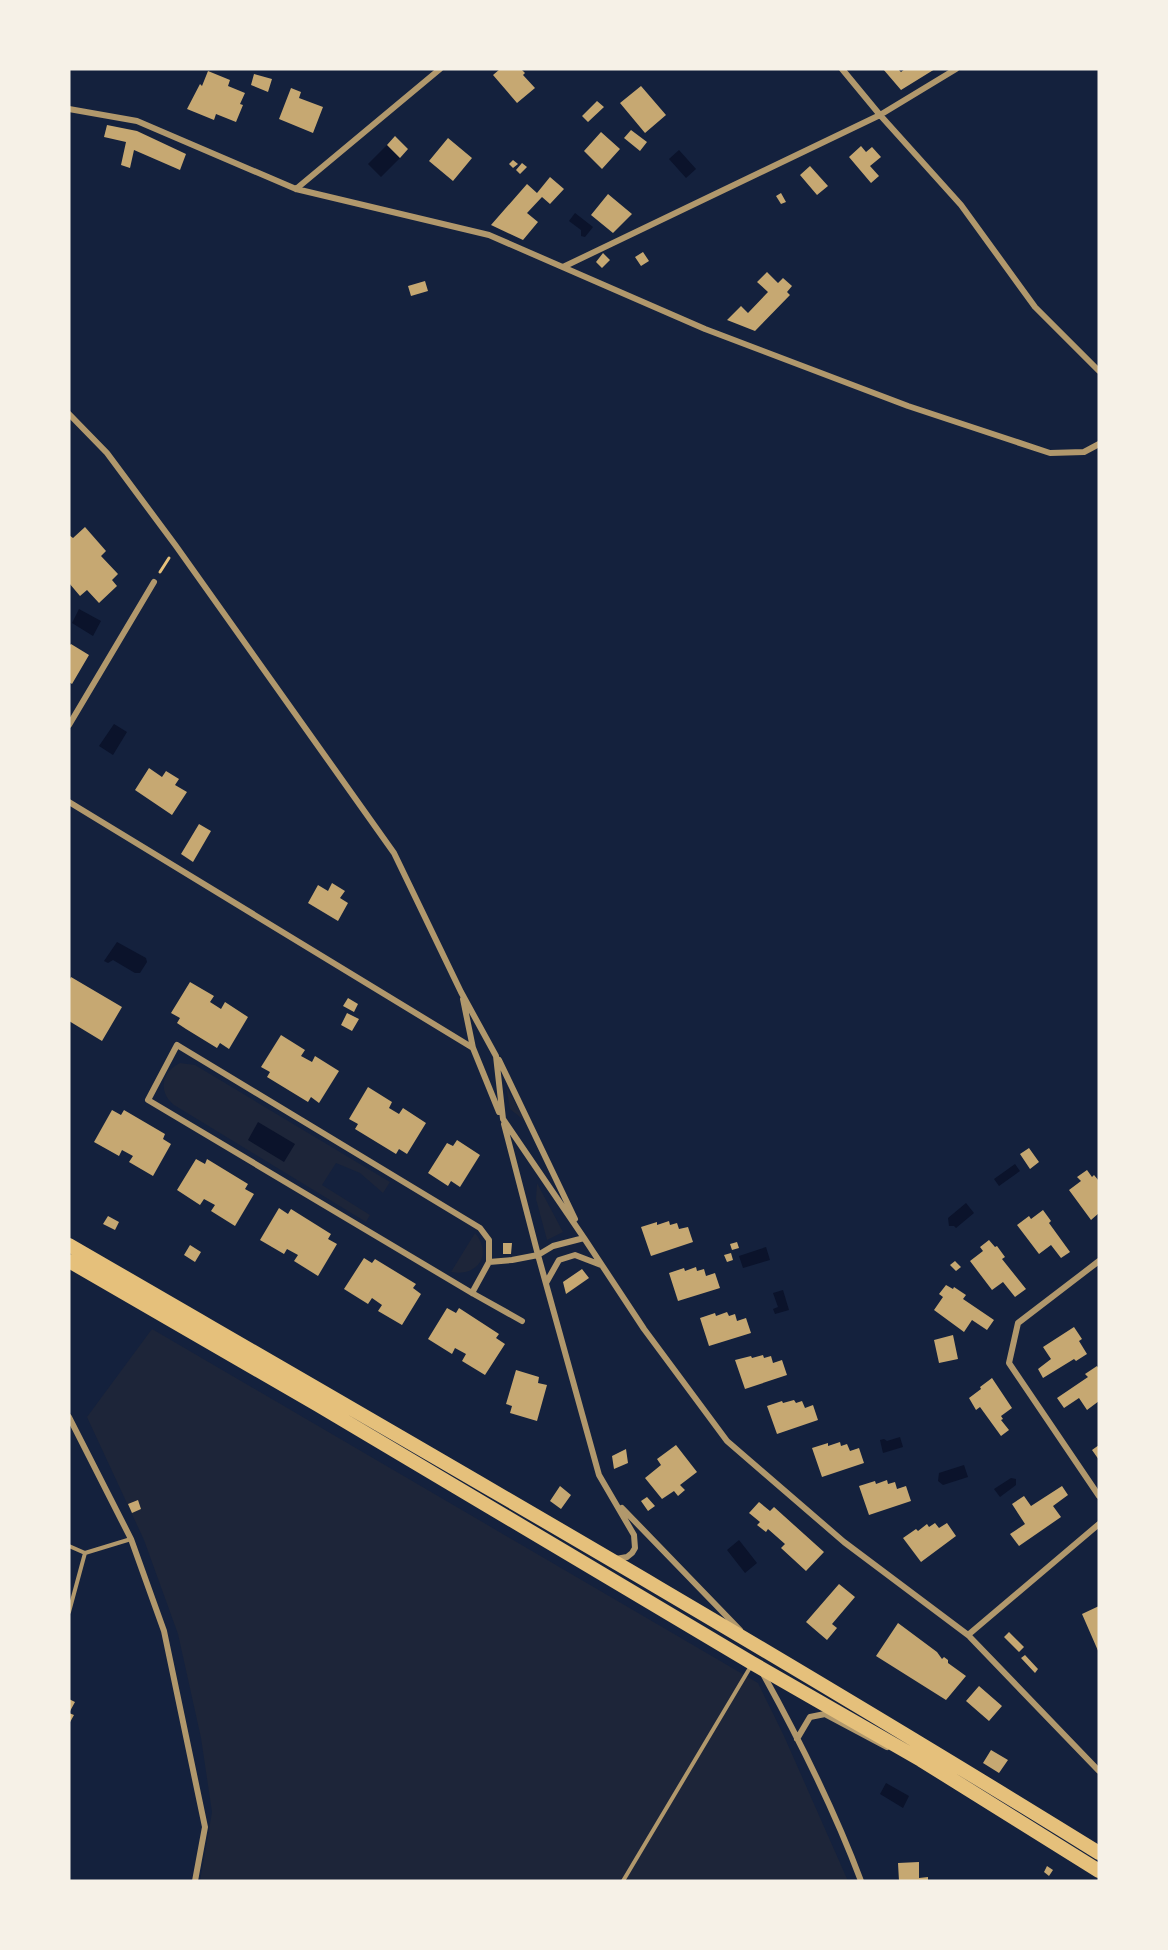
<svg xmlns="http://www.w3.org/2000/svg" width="1168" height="1950" viewBox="0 0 1168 1950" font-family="'Nunito Sans',sans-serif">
<rect width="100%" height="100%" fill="#14213d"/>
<path fill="#1d2539" d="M 180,1063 L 195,1065 L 390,1182 L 383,1193 L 360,1173 L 336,1163 L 322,1185 L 370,1215 L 366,1222 L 174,1105 C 158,1092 161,1072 180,1063 Z
M 506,1086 L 525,1121 L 510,1109 Z
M 537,1183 L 563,1232 L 547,1240 L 536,1199 Z
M 475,1233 C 493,1254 478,1277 451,1272 Z
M 152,1329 L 758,1683 L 784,1736 L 848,1881 L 200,1881 L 212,1812 L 201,1738 L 178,1634 L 144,1540 L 87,1417 Z"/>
<path fill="#0b132b" d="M 387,145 L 400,158 L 381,177 L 368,164 Z
M 679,150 L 696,169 L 686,178 L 669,159 Z
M 575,213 L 593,227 L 585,237 L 581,236 L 581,230 L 569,221 Z
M 79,609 L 101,621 L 93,636 L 72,623 Z
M 114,724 L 127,732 L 113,755 L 99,746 Z
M 117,942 L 146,958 L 147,962 L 140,973 L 135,973 L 113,960 L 108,963 L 104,961 Z
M 258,1122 L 295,1144 L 284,1162 L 248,1140 Z
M 1015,1164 L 1020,1171 L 999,1186 L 994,1179 Z
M 966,1203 L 974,1213 L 956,1228 L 954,1226 L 949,1226 L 948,1218 Z
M 766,1247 L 770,1260 L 743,1268 L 739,1256 Z
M 783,1290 L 789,1310 L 775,1314 L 773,1309 L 778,1307 L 773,1293 Z
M 900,1437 L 903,1447 L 883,1453 L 880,1440 L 884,1439 L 887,1441 Z
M 964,1465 L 968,1477 L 943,1485 L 938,1481 L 939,1473 Z
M 1011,1478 L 1016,1479 L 1016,1485 L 1000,1497 L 994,1489 Z
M 739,1540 L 757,1563 L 745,1573 L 727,1550 Z
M 886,1783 L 909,1796 L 903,1808 L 880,1794 Z"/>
<path fill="#c6a872" d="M 500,69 L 521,69 L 525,73 L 523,75 L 535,88 L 517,103 L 493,75 Z
M 883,69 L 898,69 L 901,72 L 905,69 L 935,69 L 901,90 Z
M 208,71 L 230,80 L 228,86 L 245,93 L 240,104 L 243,105 L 236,122 L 216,114 L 214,120 L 187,109 L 200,84 L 202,86 Z
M 254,74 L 272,79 L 268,92 L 251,85 Z
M 641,86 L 666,115 L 645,133 L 620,103 Z
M 291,88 L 301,92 L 299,98 L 323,107 L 313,133 L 279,119 Z
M 597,101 L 604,107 L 588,122 L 582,116 Z
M 107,125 L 137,131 L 186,154 L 180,170 L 134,150 L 130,168 L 121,165 L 126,142 L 104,137 Z
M 631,130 L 647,142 L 640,151 L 624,138 Z
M 601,132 L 620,149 L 602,169 L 584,151 Z
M 395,136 L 408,149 L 400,158 L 387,145 Z
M 448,138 L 472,158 L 453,181 L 429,161 Z
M 861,146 L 866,152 L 872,147 L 881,157 L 870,166 L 879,176 L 871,183 L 849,157 Z
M 513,160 L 518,164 L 513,168 L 509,164 Z
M 522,163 L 527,167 L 520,174 L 516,170 Z
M 810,166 L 828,186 L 817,195 L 800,175 Z
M 550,177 L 564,189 L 550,204 L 542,197 L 527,213 L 538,222 L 523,240 L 491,225 L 527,184 L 537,193 Z
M 781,193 L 786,202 L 781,204 L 776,196 Z
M 608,194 L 632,214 L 613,233 L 591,215 Z
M 643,252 L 649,261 L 641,266 L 635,257 Z
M 603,253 L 610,260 L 602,268 L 596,262 Z
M 767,272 L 778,283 L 783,278 L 792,286 L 787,292 L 790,295 L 755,331 L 727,320 L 741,306 L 748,313 L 768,292 L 757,282 Z
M 425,281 L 428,291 L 411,296 L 408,286 Z
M 85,527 L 106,551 L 101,556 L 118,574 L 112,580 L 117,586 L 99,603 L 87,590 L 80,596 L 69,583 L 69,535 L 73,538 Z
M 71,644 L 89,655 L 72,684 L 69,682 L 69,646 Z
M 149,768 L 162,777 L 166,771 L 179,779 L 175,785 L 187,792 L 172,815 L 135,790 Z
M 199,824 L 211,831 L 193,862 L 181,854 Z
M 332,883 L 345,891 L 340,898 L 348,903 L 338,921 L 308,903 L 318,885 L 328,891 Z
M 71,977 L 122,1007 L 102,1041 L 69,1021 L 69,981 Z
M 190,982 L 214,996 L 210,1002 L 221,1009 L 225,1002 L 248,1017 L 229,1049 L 220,1043 L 217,1048 L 186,1029 L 177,1023 L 180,1018 L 171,1013 Z
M 348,998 L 358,1004 L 354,1012 L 343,1006 Z
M 347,1013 L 359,1019 L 352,1031 L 341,1025 Z
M 281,1035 L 305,1050 L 301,1056 L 312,1062 L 315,1056 L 339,1071 L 319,1103 L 311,1097 L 308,1102 L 267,1077 L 270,1072 L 261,1067 Z
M 368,1087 L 392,1102 L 389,1108 L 399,1114 L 403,1108 L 426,1123 L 407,1154 L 399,1149 L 396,1154 L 355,1129 L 358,1124 L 349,1119 Z
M 112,1110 L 121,1115 L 124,1110 L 165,1134 L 163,1139 L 171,1144 L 153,1176 L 129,1162 L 133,1156 L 122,1150 L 119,1156 L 94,1142 Z
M 457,1140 L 480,1155 L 460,1187 L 451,1181 L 448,1186 L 428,1173 L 447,1143 L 453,1146 Z
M 1029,1148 L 1039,1162 L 1030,1169 L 1020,1154 Z
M 196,1159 L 205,1164 L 207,1159 L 248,1184 L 245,1189 L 254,1194 L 235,1226 L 211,1211 L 215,1205 L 204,1199 L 200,1205 L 177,1190 Z
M 1087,1170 L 1092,1177 L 1094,1175 L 1099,1181 L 1099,1213 L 1091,1220 L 1069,1190 L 1081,1181 L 1077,1177 Z
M 279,1208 L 288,1214 L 291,1209 L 331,1234 L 328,1239 L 337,1244 L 318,1276 L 294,1261 L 298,1255 L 287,1249 L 284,1254 L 260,1240 Z
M 1043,1210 L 1051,1221 L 1049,1223 L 1070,1252 L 1061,1258 L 1051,1245 L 1039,1254 L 1017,1225 L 1029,1216 L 1031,1219 Z
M 108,1216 L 119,1222 L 115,1230 L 103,1224 Z
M 669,1221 L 670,1225 L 677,1223 L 679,1229 L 688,1227 L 693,1242 L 651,1256 L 641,1227 L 657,1222 L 657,1225 Z
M 989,1240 L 995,1247 L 997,1246 L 1005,1257 L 1002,1259 L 1026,1289 L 1015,1297 L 1003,1282 L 992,1290 L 970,1261 L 983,1251 L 980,1247 Z
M 737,1242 L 739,1248 L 732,1250 L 730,1244 Z
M 503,1243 L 512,1243 L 511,1254 L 503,1254 Z
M 190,1245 L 201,1252 L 195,1262 L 184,1255 Z
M 731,1253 L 733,1260 L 727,1262 L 724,1255 Z
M 364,1258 L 372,1263 L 375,1259 L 416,1284 L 413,1288 L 421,1294 L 402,1325 L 378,1311 L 382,1305 L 372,1298 L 368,1304 L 344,1289 Z
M 955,1261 L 961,1267 L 956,1271 L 950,1265 Z
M 696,1267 L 697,1271 L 704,1269 L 706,1276 L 715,1273 L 720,1288 L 678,1301 L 669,1273 L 684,1268 L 685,1271 Z
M 582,1269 L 589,1278 L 566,1294 L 563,1282 Z
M 946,1285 L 953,1289 L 954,1287 L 966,1295 L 963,1299 L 994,1320 L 987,1330 L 972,1320 L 964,1332 L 934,1310 L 943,1297 L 939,1294 Z
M 447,1308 L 456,1313 L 459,1308 L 499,1334 L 496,1338 L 505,1344 L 485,1375 L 462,1361 L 466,1354 L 455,1348 L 452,1354 L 428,1339 Z
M 727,1312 L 729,1316 L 735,1314 L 737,1321 L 746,1318 L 751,1333 L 709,1346 L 700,1318 L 715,1313 L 716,1316 Z
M 1074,1327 L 1082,1339 L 1079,1341 L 1087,1354 L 1076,1361 L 1074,1359 L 1043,1378 L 1038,1369 L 1051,1359 L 1043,1347 Z
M 953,1335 L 958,1359 L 939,1363 L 934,1340 Z
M 763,1355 L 764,1358 L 771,1356 L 773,1363 L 782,1360 L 787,1375 L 745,1389 L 735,1360 L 751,1356 L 752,1358 Z
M 1097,1366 L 1099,1369 L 1099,1401 L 1087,1410 L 1079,1398 L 1064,1408 L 1057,1398 L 1088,1377 L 1085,1374 Z
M 516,1370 L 539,1377 L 538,1383 L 547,1385 L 537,1421 L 510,1413 L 512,1406 L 506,1404 Z
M 992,1378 L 1012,1408 L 1001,1416 L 1003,1419 L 1001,1420 L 1009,1430 L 1001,1436 L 980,1407 L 976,1410 L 969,1398 L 981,1389 L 980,1387 Z
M 794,1400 L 796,1403 L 802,1401 L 805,1408 L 813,1405 L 818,1420 L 777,1434 L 767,1406 L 782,1401 L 783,1403 Z
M 840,1442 L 841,1446 L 847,1444 L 850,1451 L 859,1448 L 864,1463 L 822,1477 L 812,1448 L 828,1443 L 828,1446 Z
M 676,1445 L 697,1472 L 680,1485 L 685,1490 L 678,1496 L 674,1491 L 662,1499 L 645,1478 L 661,1465 L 657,1459 Z
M 1099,1445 L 1099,1460 L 1092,1450 Z
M 626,1449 L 628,1463 L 614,1469 L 612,1456 Z
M 887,1480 L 888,1484 L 895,1482 L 897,1489 L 906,1486 L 911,1501 L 869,1515 L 859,1486 L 875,1481 L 876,1484 Z
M 560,1486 L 571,1495 L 561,1509 L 550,1501 Z
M 1062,1486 L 1068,1495 L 1053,1506 L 1061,1517 L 1019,1546 L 1010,1534 L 1025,1524 L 1012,1504 L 1024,1496 L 1031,1506 Z
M 647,1497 L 655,1506 L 648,1511 L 641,1501 Z
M 138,1500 L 141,1509 L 132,1513 L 128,1504 Z
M 759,1502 L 770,1511 L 774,1507 L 824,1552 L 806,1571 L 781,1548 L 785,1544 L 768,1529 L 766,1532 L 757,1525 L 760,1522 L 749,1513 Z
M 935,1523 L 939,1528 L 947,1523 L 956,1536 L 921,1562 L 903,1538 L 916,1529 L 918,1531 L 927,1524 L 929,1527 Z
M 839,1584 L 855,1597 L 832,1624 L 837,1628 L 827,1640 L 806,1622 Z
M 1099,1606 L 1099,1653 L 1082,1614 Z
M 898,1623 L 937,1652 L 942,1659 L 944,1657 L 948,1660 L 948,1663 L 966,1676 L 946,1700 L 876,1656 Z
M 1009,1632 L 1024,1647 L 1019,1652 L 1004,1637 Z
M 1025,1655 L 1038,1669 L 1035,1673 L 1021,1658 Z
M 979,1686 L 1002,1706 L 989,1721 L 966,1701 Z
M 69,1699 L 75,1702 L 69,1713 L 74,1715 L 69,1724 Z
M 991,1750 L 1008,1760 L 999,1773 L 983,1763 Z
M 919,1862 L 919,1878 L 928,1877 L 928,1881 L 899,1881 L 898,1863 Z
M 1047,1866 L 1053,1870 L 1049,1876 L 1044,1872 Z"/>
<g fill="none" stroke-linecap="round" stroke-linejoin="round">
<path stroke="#e5c07b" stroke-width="3" d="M 160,572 L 169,558"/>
<path stroke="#b1986c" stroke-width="4" d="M 69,1546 L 85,1553 L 131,1539
M 69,1612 L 85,1553
M 623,1881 L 751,1666"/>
<path stroke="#b1986c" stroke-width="6" d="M 842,69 L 880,115 L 961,205 L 1035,307 L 1099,371
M 69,109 L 137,121 L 296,189 L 489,235 L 705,329 L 908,406 L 1050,453 L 1084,452 L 1099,444
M 296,189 L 440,69
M 563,267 L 880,115 L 956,69
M 69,414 L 107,453 L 176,546 L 394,853 L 461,992 L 496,1056 L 503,1119 L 584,1238 L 644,1329 L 727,1441 L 844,1542 L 968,1635 L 1099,1771
M 69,725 L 154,582
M 69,802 L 473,1048
M 463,999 L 473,1048 L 499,1112
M 499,1060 L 575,1219
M 504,1124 L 538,1255 L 599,1475 L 634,1535 L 635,1548 L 632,1553 L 627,1557 L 616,1559
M 1099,1261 L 1018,1323 L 1009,1363 L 1099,1496
M 489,1262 L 472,1293 L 148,1100 L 177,1045 L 480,1228 L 489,1240 L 489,1262 L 512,1260 L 538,1255 L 553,1246 L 584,1238
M 546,1283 L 559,1260 L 575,1255 L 601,1265
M 472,1293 L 522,1321
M 69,1417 L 131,1539 L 164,1631 L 205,1827 L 195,1881
M 622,1508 L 740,1630
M 968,1635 L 1099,1524
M 762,1672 C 799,1739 834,1809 861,1881
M 797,1739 L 810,1717 L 825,1714 L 887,1747"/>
<path stroke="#e5c07b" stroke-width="14" d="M 69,1245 C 414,1445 760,1643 1099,1853
M 69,1261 L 318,1405 L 752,1663 L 921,1760 L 1099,1871"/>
</g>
<rect width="1168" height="1950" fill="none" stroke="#f6f1e7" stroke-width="141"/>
</svg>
